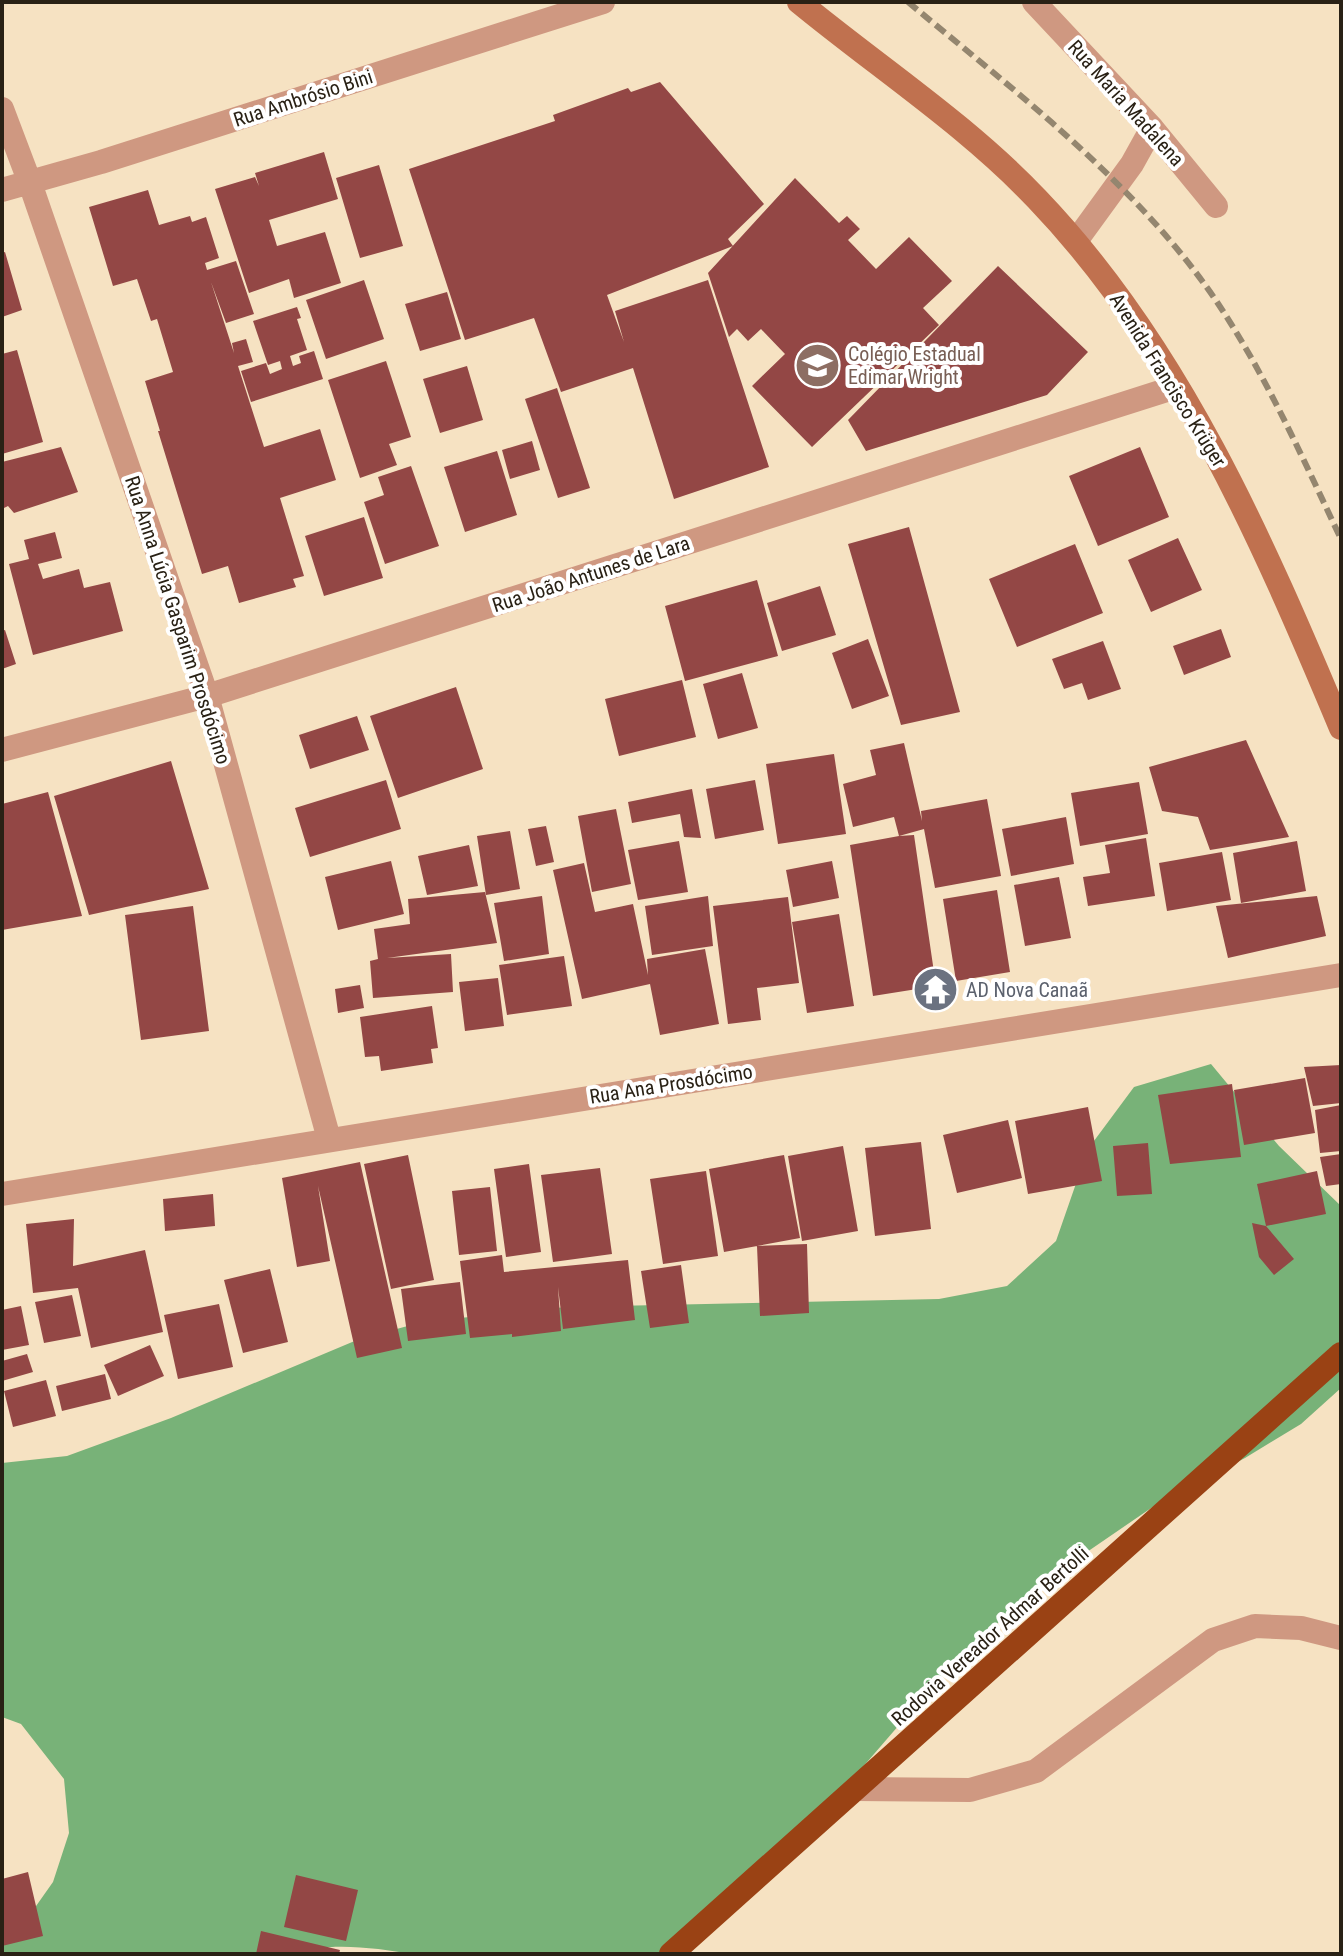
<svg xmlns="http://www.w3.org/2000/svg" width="1343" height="1956" viewBox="0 0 1343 1956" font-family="'Roboto Condensed',sans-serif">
<rect width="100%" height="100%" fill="#f6e2c2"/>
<path fill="#78b278" d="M 1211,1064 L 1279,1146 L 1341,1206 L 1341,1388 L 1301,1424 L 1245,1458 L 1157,1504 L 1068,1565 L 975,1642 L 931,1688 L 773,1871 L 673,1954 L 412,1954 C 377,1948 327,1941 294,1954 L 2,1954 L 2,1941 L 29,1916 L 53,1882 L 69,1833 L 64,1779 L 21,1724 L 2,1717 L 2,1463 L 67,1456 L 171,1418 L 357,1340 L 422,1322 L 566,1307 L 939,1299 L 1007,1286 L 1056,1241 L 1088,1149 L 1134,1087 Z"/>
<path fill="#934745" d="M 660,82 L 764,204 L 728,239 L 733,246 L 607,295 L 624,342 L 615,311 L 708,280 L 769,467 L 674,499 L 633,368 L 561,392 L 534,318 L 465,340 L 409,169 L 555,121 L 553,115 L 628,88 L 631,92 Z
M 324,152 L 338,199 L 269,220 L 277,246 L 325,232 L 341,283 L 294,298 L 289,279 L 249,293 L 215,189 L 255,177 L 259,186 L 255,173 Z
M 379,165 L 403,246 L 360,258 L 336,178 Z
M 795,178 L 839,223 L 847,216 L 860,229 L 848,240 L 876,269 L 909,237 L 952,281 L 923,308 L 939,325 L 812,447 L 752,386 L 785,354 L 761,329 L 748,341 L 737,329 L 729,337 L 708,273 Z
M 148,190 L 159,225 L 190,216 L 192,222 L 206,217 L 219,258 L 205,263 L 207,270 L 236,261 L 254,314 L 226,323 L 211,282 L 234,353 L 232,343 L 246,339 L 253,362 L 238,366 L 264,447 L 320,429 L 336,480 L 280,498 L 304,576 L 293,579 L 296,587 L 239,603 L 228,566 L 202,574 L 158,431 L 160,431 L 145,381 L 173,372 L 157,319 L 151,321 L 137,279 L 113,286 L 89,207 Z
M 5,252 L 22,310 L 2,317 L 2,253 Z
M 998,266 L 1088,352 L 1047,395 L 866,451 L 848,420 Z
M 364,280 L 384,339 L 326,359 L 306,300 Z
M 447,292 L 461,339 L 420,351 L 405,304 Z
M 297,307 L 301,318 L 297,319 L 307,350 L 290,356 L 293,366 L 301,363 L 299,356 L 314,351 L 323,379 L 251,402 L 241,371 L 266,363 L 270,374 L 282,369 L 280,361 L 268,365 L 253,321 Z
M 17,350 L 43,442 L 2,454 L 2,354 Z
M 386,361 L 411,437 L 389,444 L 397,465 L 360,478 L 328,380 Z
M 467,366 L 483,420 L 440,433 L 423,379 Z
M 557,388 L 590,488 L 558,498 L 525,399 Z
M 532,441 L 540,470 L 510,479 L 502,450 Z
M 61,447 L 78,492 L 14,513 L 8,506 L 2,509 L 2,462 Z
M 1140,447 L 1169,517 L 1098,546 L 1069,476 Z
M 497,451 L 517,515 L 465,532 L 444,467 Z
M 411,466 L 439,546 L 385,564 L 364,502 L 384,495 L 378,477 Z
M 364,517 L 383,578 L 324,596 L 305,536 Z
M 909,527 L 960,712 L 901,725 L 848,544 Z
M 55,532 L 62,558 L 38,564 L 43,579 L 79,569 L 84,588 L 110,582 L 123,631 L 33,655 L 9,564 L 29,559 L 24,540 Z
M 1178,538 L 1202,590 L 1151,612 L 1128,560 Z
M 1075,544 L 1103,613 L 1017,647 L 989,579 Z
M 757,580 L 778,656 L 685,681 L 665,606 Z
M 820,586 L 836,635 L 782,651 L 767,603 Z
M 1221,629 L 1231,657 L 1184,675 L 1173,646 Z
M 5,630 L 16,664 L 2,669 L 2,631 Z
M 868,639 L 889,696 L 852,709 L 832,653 Z
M 1103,641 L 1121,689 L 1088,700 L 1082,683 L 1064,689 L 1052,659 Z
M 742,673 L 758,728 L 718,739 L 703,684 Z
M 682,680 L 696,737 L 619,756 L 605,699 Z
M 456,687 L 483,769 L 398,798 L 370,716 Z
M 357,716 L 369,750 L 310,769 L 299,735 Z
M 1246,740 L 1289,837 L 1210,850 L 1198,817 L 1162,811 L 1149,767 Z
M 904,743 L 922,821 L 921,811 L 987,799 L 1001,876 L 935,888 L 924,829 L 899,836 L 914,835 L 936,986 L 873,996 L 850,845 L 899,836 L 894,817 L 853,827 L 843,784 L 876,775 L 870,750 Z
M 834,754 L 846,834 L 778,844 L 766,764 Z
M 171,761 L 209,889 L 89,915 L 54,796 Z
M 386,780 L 401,829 L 310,857 L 295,808 Z
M 755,780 L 764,830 L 715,839 L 706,789 Z
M 1139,782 L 1148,834 L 1080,846 L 1071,793 Z
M 692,789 L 701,838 L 684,837 L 680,814 L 632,823 L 628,802 Z
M 48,792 L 82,916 L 2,930 L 2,804 Z
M 616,809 L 631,884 L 592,892 L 578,816 Z
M 1066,817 L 1074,864 L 1011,876 L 1002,829 Z
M 546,826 L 554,862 L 536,866 L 528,829 Z
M 510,831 L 520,889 L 486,895 L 477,836 Z
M 1146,838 L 1155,896 L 1088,906 L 1083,877 L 1110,873 L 1105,845 Z
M 679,841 L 688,892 L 638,900 L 628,850 Z
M 1297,841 L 1306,891 L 1241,903 L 1233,853 Z
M 469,845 L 478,886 L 427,895 L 418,856 Z
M 1222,852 L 1231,900 L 1167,911 L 1159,863 Z
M 391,861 L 404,914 L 338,930 L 325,877 Z
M 832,861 L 839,898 L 793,907 L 786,870 Z
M 584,863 L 595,912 L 633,904 L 648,975 L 647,959 L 705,949 L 719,1024 L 660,1035 L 650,984 L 582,999 L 553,870 Z
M 1059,877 L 1071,938 L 1025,946 L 1014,885 Z
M 997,890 L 1010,972 L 956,981 L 943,899 Z
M 485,892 L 497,943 L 387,958 L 451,954 L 453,992 L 373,998 L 370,961 L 378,959 L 374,929 L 410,924 L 408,899 Z
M 542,896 L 549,954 L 504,961 L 494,903 Z
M 708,896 L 713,946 L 652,955 L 645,906 Z
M 1317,896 L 1326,936 L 1228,958 L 1216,906 Z
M 788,897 L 799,983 L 757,988 L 761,1020 L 728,1024 L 713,906 Z
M 193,906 L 209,1031 L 141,1040 L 125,915 Z
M 839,914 L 854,1006 L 807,1013 L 792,922 Z
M 564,956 L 572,1006 L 507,1015 L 499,965 Z
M 498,978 L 504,1026 L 465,1031 L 459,982 Z
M 360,985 L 364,1008 L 338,1013 L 335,989 Z
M 432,1006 L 438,1048 L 431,1049 L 433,1063 L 381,1071 L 379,1056 L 365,1057 L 360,1017 Z
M 1341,1065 L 1341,1103 L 1313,1106 L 1304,1067 Z
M 1305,1078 L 1315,1133 L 1244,1145 L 1234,1090 Z
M 1232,1084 L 1241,1157 L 1170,1164 L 1158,1095 Z
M 1341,1105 L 1341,1151 L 1320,1153 L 1315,1110 Z
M 1088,1107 L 1102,1181 L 1028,1194 L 1015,1121 Z
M 1008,1120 L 1022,1178 L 957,1193 L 943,1135 Z
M 921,1142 L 931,1229 L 875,1236 L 865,1148 Z
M 1148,1143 L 1152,1194 L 1117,1196 L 1113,1146 Z
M 843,1146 L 858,1231 L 802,1241 L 788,1156 Z
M 1341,1154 L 1341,1184 L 1326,1186 L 1320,1157 Z
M 408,1155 L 434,1280 L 391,1289 L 364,1164 Z
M 784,1155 L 800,1238 L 724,1252 L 709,1169 Z
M 360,1162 L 402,1348 L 357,1358 L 318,1186 L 330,1261 L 297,1267 L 282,1178 Z
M 529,1164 L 541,1252 L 506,1257 L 494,1169 Z
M 600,1168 L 612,1254 L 553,1262 L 541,1175 Z
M 706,1171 L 718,1256 L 663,1264 L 650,1179 Z
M 1317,1171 L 1326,1214 L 1266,1226 L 1257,1184 Z
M 490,1187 L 497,1251 L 459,1255 L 452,1191 Z
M 213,1194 L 215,1226 L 165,1231 L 163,1199 Z
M 74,1219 L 73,1266 L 145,1250 L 163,1332 L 91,1348 L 78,1288 L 33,1293 L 26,1224 Z
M 1252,1223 L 1266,1226 L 1294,1259 L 1274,1275 L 1259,1257 Z
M 807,1244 L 809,1313 L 760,1316 L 757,1246 Z
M 502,1255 L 504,1272 L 628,1260 L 635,1320 L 563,1329 L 558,1287 L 561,1331 L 512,1337 L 512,1334 L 470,1338 L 460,1261 Z
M 681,1265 L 689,1323 L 650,1328 L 641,1271 Z
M 270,1269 L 288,1342 L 243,1353 L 224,1280 Z
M 460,1282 L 466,1334 L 408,1341 L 401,1289 Z
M 72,1295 L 81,1336 L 44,1343 L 35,1302 Z
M 219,1304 L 233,1367 L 178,1379 L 164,1315 Z
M 21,1306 L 29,1345 L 2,1350 L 2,1310 Z
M 150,1345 L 164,1376 L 118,1396 L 104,1365 Z
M 27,1354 L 33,1372 L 2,1381 L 2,1361 Z
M 105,1374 L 111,1399 L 62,1411 L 56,1386 Z
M 46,1380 L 56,1416 L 13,1427 L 4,1391 Z
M 28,1872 L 43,1936 L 2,1946 L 2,1879 Z
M 296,1875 L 358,1890 L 346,1941 L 284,1927 Z
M 261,1931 L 340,1950 L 339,1954 L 256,1954 Z"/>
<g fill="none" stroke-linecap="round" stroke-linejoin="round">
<path stroke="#cf9881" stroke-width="24" d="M 856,1789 L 970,1790 L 1036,1771 L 1213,1640 L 1255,1626 L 1301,1628 L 1341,1638"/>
<path stroke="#cf9881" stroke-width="24" d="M 1034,2 L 1152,128 L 1216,206
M 2,109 L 30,183 L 207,696 L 329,1139
M 2,190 L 101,162 L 603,2
M 1076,241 L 1132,164 L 1152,128
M 2,750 L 207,696 L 1176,387
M 2,1194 L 1341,975"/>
<path stroke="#c0714f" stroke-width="24" d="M 799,2 C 878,67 967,125 1037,199 C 1179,347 1263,542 1341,728"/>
<path stroke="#9a4214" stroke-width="24" d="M 671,1954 L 1341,1354"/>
<path stroke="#94866f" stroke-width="6" stroke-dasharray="12 6" stroke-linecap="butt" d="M 908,2 C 1016,92 1138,185 1217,302 C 1267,377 1303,459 1341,539"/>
</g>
<defs>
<symbol id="school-disc" viewBox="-11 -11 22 22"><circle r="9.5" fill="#8d6e63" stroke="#fff"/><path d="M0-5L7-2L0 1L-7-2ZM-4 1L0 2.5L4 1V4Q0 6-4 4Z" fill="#fff"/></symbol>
<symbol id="temple-disc" viewBox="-11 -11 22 22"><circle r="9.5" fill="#6b7280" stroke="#fff"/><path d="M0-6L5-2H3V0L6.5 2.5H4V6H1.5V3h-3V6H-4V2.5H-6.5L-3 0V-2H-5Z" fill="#fff"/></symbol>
</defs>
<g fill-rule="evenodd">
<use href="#school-disc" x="792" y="340" width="51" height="51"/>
<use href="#temple-disc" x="910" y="964" width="51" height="51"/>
</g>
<g text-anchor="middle" stroke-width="8" stroke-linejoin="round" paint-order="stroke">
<g font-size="20" fill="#292115" stroke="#fff">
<text transform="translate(303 98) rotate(-18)" y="7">Rua Ambrósio Bini</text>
<text transform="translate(1126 103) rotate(48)" y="7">Rua Maria Madalena</text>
<text transform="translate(1168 380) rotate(58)" y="7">Avenida Francisco Krüger</text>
<text transform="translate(591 574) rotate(-18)" y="7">Rua João Antunes de Lara</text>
<text transform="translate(178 620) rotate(72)" y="7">Rua Anna Lúcia Gasparim Prosdócimo</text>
<text transform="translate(671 1084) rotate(-9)" y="7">Rua Ana Prosdócimo</text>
<text transform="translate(990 1636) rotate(-42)" y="7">Rodovia Vereador Admar Bertolli</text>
</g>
<g font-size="20" fill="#785e54" stroke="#fff" text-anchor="start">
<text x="848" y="361">Colégio Estadual<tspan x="848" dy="23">Edimar Wright</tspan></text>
</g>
<g font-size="20" fill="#5b616d" stroke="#fff" text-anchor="start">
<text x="966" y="997">AD Nova Canaã</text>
</g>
</g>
<rect width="1343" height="1956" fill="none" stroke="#292115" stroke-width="8"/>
</svg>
